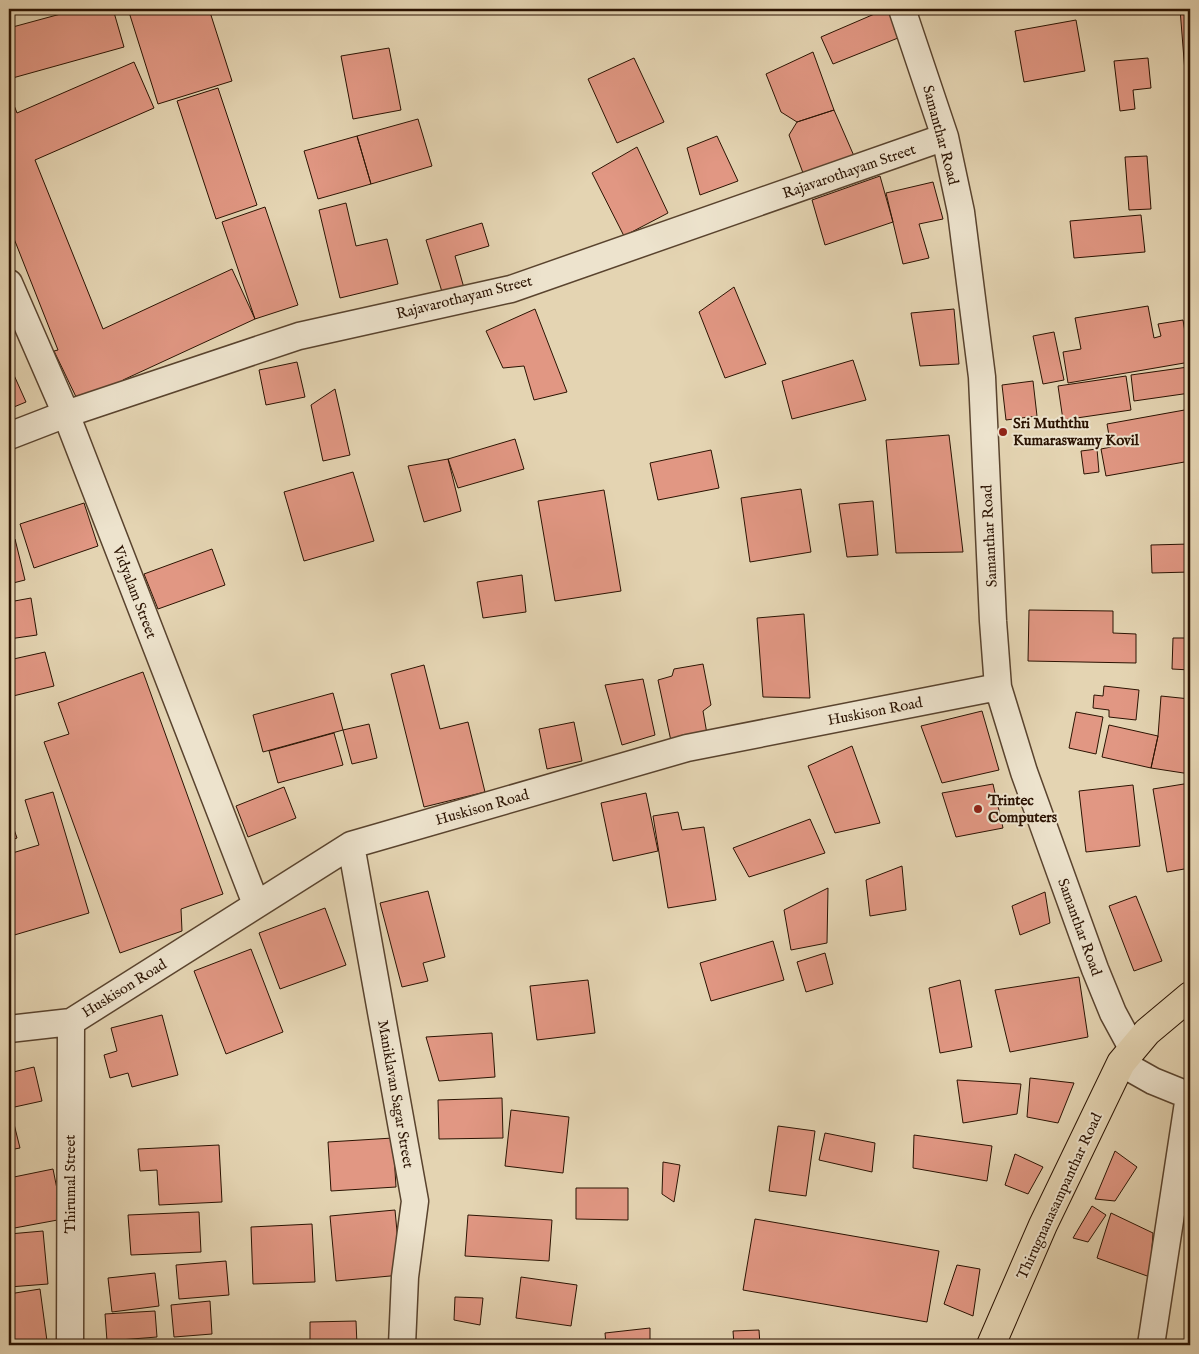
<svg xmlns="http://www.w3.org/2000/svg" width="1199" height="1354" viewBox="0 0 1199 1354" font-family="'IM FELL English',serif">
<rect width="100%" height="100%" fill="#e4d4b2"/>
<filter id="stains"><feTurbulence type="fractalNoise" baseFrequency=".004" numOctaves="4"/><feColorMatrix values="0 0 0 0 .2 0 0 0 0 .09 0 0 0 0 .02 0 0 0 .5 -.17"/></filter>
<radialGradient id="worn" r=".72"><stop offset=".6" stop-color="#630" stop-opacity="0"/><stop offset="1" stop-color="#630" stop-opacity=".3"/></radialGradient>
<path fill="#e19783" stroke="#2b1302" d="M 79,9 L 113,9 L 124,47 L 9,79 L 9,28 Z
M 128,9 L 209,9 L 232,81 L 158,104 Z
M 886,9 L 890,9 L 903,36 L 833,64 L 821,37 Z
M 1180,9 L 1190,9 L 1190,71 L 1185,72 Z
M 1076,20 L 1085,71 L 1024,82 L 1015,31 Z
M 389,48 L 401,110 L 353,119 L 341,56 Z
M 813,52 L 834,110 L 797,122 L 781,112 L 766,74 Z
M 634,58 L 664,122 L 617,143 L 588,79 Z
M 1148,58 L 1151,88 L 1133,90 L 1135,109 L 1120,111 L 1114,61 Z
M 134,62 L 154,108 L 35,160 L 103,329 L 232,269 L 255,319 L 123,380 L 124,384 L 78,401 L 54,351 L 58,350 L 9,226 L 9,101 L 12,100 L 17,113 Z
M 218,88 L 257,205 L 216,219 L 177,101 Z
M 834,110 L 854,156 L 803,173 L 789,135 L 797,122 Z
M 418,119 L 432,166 L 371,184 L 357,136 Z
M 357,136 L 371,184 L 318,199 L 304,151 Z
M 717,136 L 738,181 L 700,195 L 687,148 Z
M 637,147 L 668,213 L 624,236 L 592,173 Z
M 1147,156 L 1151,209 L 1129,210 L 1125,157 Z
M 880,176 L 893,222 L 825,245 L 812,200 Z
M 933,182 L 943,219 L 919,224 L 929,258 L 903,264 L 886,193 Z
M 346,203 L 356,246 L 387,239 L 398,284 L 340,298 L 319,210 Z
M 265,207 L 298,305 L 255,319 L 222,222 Z
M 1141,215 L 1145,252 L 1074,258 L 1070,221 Z
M 482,223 L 489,246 L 455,256 L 464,288 L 443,295 L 426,240 Z
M 734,287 L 766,364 L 725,378 L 699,312 Z
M 1148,306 L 1154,338 L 1161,336 L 1158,324 L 1183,320 L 1185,332 L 1190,331 L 1186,312 L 1190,311 L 1190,362 L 1068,383 L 1063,352 L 1081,349 L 1075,318 Z
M 535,309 L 567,392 L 534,400 L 524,366 L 503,368 L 486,331 Z
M 954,309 L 959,364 L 920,366 L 911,313 Z
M 1054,332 L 1064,380 L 1043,384 L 1033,336 Z
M 853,360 L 866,400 L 792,419 L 782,381 Z
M 297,362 L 305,397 L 266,405 L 259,370 Z
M 9,364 L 26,402 L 9,409 Z
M 1188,367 L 1190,393 L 1134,401 L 1131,375 Z
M 1126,376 L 1131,410 L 1063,420 L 1058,386 Z
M 1033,381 L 1037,416 L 1006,420 L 1002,385 Z
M 335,389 L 350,455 L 323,461 L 311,405 Z
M 1190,409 L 1190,461 L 1106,476 L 1101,449 L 1111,447 L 1107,424 Z
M 949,435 L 963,552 L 896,553 L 886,440 Z
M 515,439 L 524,469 L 458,488 L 448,459 Z
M 1097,449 L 1099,472 L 1084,474 L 1081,451 Z
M 711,450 L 719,488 L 658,500 L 650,463 Z
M 448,459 L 461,511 L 424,522 L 408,466 Z
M 353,472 L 374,541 L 304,561 L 284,492 Z
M 801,489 L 811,552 L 750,562 L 741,498 Z
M 604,490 L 621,591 L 555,601 L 538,501 Z
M 873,501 L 878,555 L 847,557 L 839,504 Z
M 84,503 L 98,546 L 34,568 L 20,524 Z
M 15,539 L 25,580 L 9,584 L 9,541 Z
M 1190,544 L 1190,572 L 1152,573 L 1151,545 Z
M 212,549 L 225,585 L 158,609 L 144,574 Z
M 522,575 L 526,612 L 483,618 L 477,582 Z
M 31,598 L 37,635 L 9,639 L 9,602 Z
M 1029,610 L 1113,611 L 1113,633 L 1136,634 L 1136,663 L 1028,661 Z
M 804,614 L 810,698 L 763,697 L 757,618 Z
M 1173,638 L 1190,638 L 1190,670 L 1172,669 Z
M 45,652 L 54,686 L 9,697 L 9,660 Z
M 703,664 L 711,705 L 703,711 L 707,734 L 671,741 L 658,680 L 672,676 L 674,669 Z
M 424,665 L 440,729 L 468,722 L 485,792 L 424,807 L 391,674 Z
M 143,672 L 223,894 L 181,909 L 182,931 L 120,953 L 44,742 L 69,734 L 58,703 Z
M 643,679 L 655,735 L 622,745 L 605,685 Z
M 1104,686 L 1139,690 L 1136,720 L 1109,717 L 1109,710 L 1093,708 L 1094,695 L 1103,696 Z
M 333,693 L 343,730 L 263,752 L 253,715 Z
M 1161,696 L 1190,699 L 1190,774 L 1151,768 L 1158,736 Z
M 982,711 L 999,770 L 942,783 L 921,726 Z
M 1076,712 L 1103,717 L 1096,754 L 1069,748 Z
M 574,722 L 582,761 L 547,769 L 539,729 Z
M 369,724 L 377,758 L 352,764 L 343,730 Z
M 1109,725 L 1158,736 L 1151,768 L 1102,757 Z
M 334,733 L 343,765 L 278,783 L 269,751 Z
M 852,746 L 880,823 L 835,833 L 808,766 Z
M 1190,783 L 1190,844 L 1188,845 L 1190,845 L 1190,868 L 1167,872 L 1153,789 Z
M 993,784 L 1003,828 L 956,837 L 942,793 Z
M 1133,785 L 1140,846 L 1086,852 L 1079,791 Z
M 284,787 L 296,818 L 248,837 L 236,806 Z
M 53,792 L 89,913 L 11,936 L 9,929 L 9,854 L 39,845 L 25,800 Z
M 646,793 L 658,851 L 613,861 L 601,803 Z
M 678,812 L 682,830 L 704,827 L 716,900 L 668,908 L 653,816 Z
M 9,815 L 17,838 L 9,841 Z
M 810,819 L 825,853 L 749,877 L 733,848 Z
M 902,866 L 906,910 L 870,916 L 866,880 Z
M 828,888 L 827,943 L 791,950 L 784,910 Z
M 428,891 L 445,957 L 423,963 L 428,981 L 402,987 L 380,903 Z
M 1045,892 L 1050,923 L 1020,935 L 1012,906 Z
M 1136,896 L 1162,961 L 1134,971 L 1109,906 Z
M 325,908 L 346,965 L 280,989 L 259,933 Z
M 773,941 L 784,980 L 711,1001 L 700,963 Z
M 251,949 L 283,1032 L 226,1054 L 194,971 Z
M 825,953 L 833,984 L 806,992 L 797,962 Z
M 1079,977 L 1088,1037 L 1010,1052 L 995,990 Z
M 588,980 L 595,1033 L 537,1040 L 530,986 Z
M 960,980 L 972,1047 L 940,1053 L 929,988 Z
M 162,1015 L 178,1075 L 132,1087 L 128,1073 L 110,1078 L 104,1055 L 117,1051 L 111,1028 Z
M 492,1033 L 495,1077 L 439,1081 L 426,1037 Z
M 1190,1037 L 1190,1058 L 1187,1052 Z
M 34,1067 L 42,1101 L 10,1108 L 20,1148 L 9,1150 L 9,1073 Z
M 1030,1078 L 1074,1083 L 1058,1123 L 1027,1117 Z
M 957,1080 L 1021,1084 L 1017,1114 L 963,1123 Z
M 502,1098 L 503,1138 L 439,1139 L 438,1100 Z
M 511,1110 L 569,1117 L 563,1173 L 505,1166 Z
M 778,1126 L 815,1131 L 806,1196 L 769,1191 Z
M 825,1133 L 875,1143 L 872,1172 L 819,1160 Z
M 914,1135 L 992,1146 L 987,1181 L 913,1168 Z
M 393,1138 L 396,1187 L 331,1191 L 328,1142 Z
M 219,1145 L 222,1202 L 159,1205 L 157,1170 L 140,1171 L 138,1149 Z
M 1115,1151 L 1137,1167 L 1115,1201 L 1095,1199 Z
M 1015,1154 L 1043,1167 L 1028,1194 L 1005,1185 Z
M 663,1162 L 680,1165 L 674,1202 L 662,1194 Z
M 53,1169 L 63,1219 L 9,1229 L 9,1178 Z
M 576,1188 L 628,1188 L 628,1220 L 576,1219 Z
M 1092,1206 L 1106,1215 L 1088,1242 L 1073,1238 Z
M 395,1210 L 401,1275 L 336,1281 L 330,1216 Z
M 199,1212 L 201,1252 L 131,1255 L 128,1215 Z
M 1111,1213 L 1153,1233 L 1150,1277 L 1097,1258 Z
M 468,1215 L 552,1220 L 549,1261 L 465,1256 Z
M 755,1219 L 939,1251 L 927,1322 L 743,1290 Z
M 312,1224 L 315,1282 L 253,1284 L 251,1227 Z
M 43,1231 L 48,1284 L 9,1287 L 9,1234 Z
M 226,1261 L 229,1295 L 179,1299 L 176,1265 Z
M 957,1265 L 980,1269 L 973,1316 L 944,1304 Z
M 155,1273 L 159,1306 L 112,1312 L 108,1278 Z
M 521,1277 L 577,1285 L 571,1326 L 516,1318 Z
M 40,1289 L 47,1341 L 9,1345 L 9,1294 Z
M 455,1297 L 483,1298 L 480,1325 L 454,1320 Z
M 210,1301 L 212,1334 L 174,1337 L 171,1305 Z
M 155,1311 L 157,1337 L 107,1341 L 105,1314 Z
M 356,1321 L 357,1345 L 310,1345 L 310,1322 Z
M 650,1328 L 650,1345 L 606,1345 L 605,1333 Z
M 759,1330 L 760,1345 L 734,1345 L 733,1331 Z"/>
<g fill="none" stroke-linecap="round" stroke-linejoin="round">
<defs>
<path id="street" d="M 902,9 L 945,137 L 961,212 L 982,377 L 993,621 L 998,687 L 1024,772 L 1095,969 L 1113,1013 L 1132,1048
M 9,283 L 66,414 L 256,904
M 9,436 L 66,414 L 299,336 L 511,289 L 945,137
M 351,845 L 415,1201 L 405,1277 L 402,1345
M 9,1029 L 71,1022 L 351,845 L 687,748 L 998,687
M 1121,1063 L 1153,1081 L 1190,1096
M 70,1345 L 71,1022
M 1151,1345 L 1189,1096"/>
<path id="primary" d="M 991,1345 L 1043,1225 L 1121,1063 L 1147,1032 L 1190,996"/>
</defs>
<use href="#street" stroke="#59432e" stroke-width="29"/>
<use href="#primary" stroke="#2b1302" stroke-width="30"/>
<use href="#street" stroke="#ede3cd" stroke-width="26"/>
<use href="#primary" stroke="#e4d4b2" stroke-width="28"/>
</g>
<g fill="#8f2418" stroke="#ede3cd" stroke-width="2">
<circle cx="1003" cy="432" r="5"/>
<circle cx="978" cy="809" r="5"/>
</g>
<g text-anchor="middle" stroke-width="4" stroke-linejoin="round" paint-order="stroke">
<g font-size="15" fill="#2b1302" stroke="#ede3cd">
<text transform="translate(941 135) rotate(75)" y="5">Samanthar Road</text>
<text transform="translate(849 171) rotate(-19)" y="5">Rajavarothayam Street</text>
<text transform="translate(464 297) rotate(-14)" y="5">Rajavarothayam Street</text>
<text transform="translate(989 536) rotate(-93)" y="5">Samanthar Road</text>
<text transform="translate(135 592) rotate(69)" y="5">Vidyalam Street</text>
<text transform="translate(875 711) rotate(-11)" y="5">Huskison Road</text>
<text transform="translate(482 807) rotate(-16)" y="5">Huskison Road</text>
<text transform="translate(1080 927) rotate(70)" y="5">Samanthar Road</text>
<text transform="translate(124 988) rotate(-32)" y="5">Huskison Road</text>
<text transform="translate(396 1094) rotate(80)" y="5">Maniklavan Sagar Street</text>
<text transform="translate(70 1184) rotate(-90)" y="5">Thirumal Street</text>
<text transform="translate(1059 1196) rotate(-65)" y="5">Thirugnanasampanthar Road</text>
</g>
<g font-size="15" font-weight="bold" fill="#2b1302" stroke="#ede3cd" text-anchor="start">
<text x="1013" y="428">Sri Muththu<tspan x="1013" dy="17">Kumaraswamy Kovil</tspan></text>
<text x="988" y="805">Trintec<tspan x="988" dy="17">Computers</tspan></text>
</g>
</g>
<rect width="1199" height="1354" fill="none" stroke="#e4d4b2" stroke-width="30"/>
<rect x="10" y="10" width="1179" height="1334" fill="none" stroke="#2b1302" stroke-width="2.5"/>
<rect x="15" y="15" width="1169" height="1324" fill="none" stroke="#2b1302"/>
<rect width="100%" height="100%" filter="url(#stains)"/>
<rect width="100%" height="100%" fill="url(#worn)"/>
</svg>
